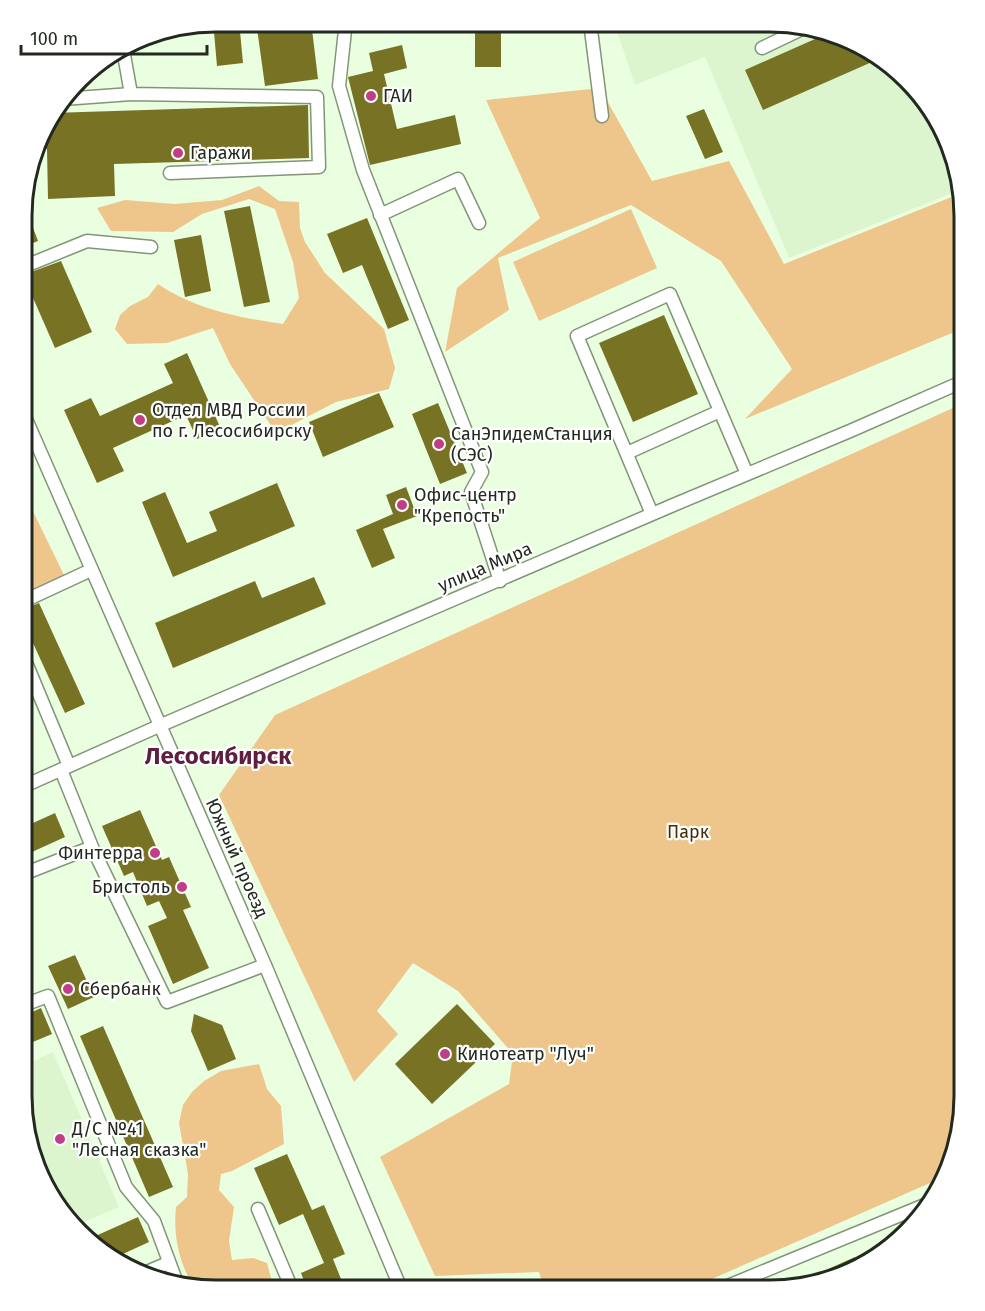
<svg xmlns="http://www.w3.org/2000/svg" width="985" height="1311" viewBox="0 0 985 1311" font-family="'Fira Sans',sans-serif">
<rect width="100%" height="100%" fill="#eaffdf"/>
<path fill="#dcf5cf" d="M 614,22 L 795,23 L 887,61 L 944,129 L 958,191 L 789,258 L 705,57 L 635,85 Z
M 53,1052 L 119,1207 L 79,1224 L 41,1182 L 21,1095 L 21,1067 Z"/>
<path fill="#eec68c" d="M 600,88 L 652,181 L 729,161 L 784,264 L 959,194 L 964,216 L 964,328 L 745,419 L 792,369 L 721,261 L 631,205 L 498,258 L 509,310 L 445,352 L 457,288 L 540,218 L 486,100 Z
M 259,186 L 279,201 L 299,202 L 300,228 L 305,242 L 325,273 L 384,329 L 395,368 L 389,389 L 336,402 L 276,433 L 230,364 L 213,328 L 167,343 L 127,344 L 115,329 L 120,315 L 130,306 L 148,297 L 158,284 C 194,309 241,318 283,324 L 299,298 L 293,262 L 275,209 L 249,199 L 202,214 L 173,232 L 111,231 L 97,208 L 125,200 L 175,204 L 222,200 Z
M 631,209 L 657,268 L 539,321 L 513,262 Z
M 964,403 L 964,1108 L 939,1179 L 687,1290 L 544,1289 L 539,1272 L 435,1276 L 380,1157 L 509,1084 L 513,1054 L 458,991 L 413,963 L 377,1011 L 398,1034 L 354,1082 L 219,795 L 275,715 Z
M 27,499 L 65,577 L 22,594 L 22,507 Z
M 259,1064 L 267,1089 L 281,1106 L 284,1144 L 232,1171 L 221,1174 L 219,1190 L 234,1207 L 229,1241 L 232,1260 L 253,1258 L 267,1263 L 274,1289 L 194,1288 C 179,1262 173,1237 176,1207 L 187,1197 L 188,1174 L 179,1123 L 183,1105 L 192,1092 L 204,1081 L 221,1071 Z"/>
<path fill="#787324" d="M 213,21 L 239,21 L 243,63 L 217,66 Z
M 256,21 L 311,21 L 318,79 L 265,86 Z
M 475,22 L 501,22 L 501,67 L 475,67 Z
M 824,35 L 881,58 L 763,110 L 745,70 Z
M 402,45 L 407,68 L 384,74 L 397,129 L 455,115 L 461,144 L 370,165 L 348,77 L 373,71 L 369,53 Z
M 308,105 L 309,158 L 114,164 L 115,196 L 48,199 L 47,149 L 37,149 L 47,119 L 51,113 Z
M 704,109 L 723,152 L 705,159 L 686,116 Z
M 23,201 L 38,241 L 23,247 Z
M 250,206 L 270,302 L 244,307 L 224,211 Z
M 367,218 L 409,320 L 388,329 L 362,265 L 343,273 L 327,234 Z
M 201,235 L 211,291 L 185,297 L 174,240 Z
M 61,261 L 92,332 L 55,348 L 23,275 Z
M 664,315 L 698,394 L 633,422 L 599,343 Z
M 187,353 L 221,429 L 197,439 L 186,415 L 113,448 L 124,471 L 97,483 L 64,410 L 91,398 L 100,416 L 173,383 L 164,364 Z
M 379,393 L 394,427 L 323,457 L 309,422 Z
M 438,403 L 467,473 L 440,484 L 412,414 Z
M 277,483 L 295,526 L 173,577 L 142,502 L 165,492 L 187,543 L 217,531 L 209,512 Z
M 406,487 L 417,516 L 383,529 L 395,558 L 372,568 L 356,530 L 393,514 L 386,495 Z
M 314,577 L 326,604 L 173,668 L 155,623 L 255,581 L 262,598 Z
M 39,603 L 85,704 L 65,713 L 22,619 L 22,610 Z
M 140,810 L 162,860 L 169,857 L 191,907 L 183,910 L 209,968 L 173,984 L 148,926 L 167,918 L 159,901 L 147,906 L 133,872 L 124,876 L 102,826 Z
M 55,813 L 65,837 L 21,857 L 22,828 Z
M 75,955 L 94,997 L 68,1009 L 48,966 Z
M 457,1004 L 495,1044 L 432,1104 L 395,1064 Z
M 41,1008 L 52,1034 L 21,1047 L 21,1017 Z
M 194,1014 L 222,1025 L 236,1059 L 208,1071 L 191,1031 Z
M 103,1026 L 173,1187 L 149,1197 L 80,1036 Z
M 287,1154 L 312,1210 L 324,1205 L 345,1254 L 333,1259 L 345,1289 L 307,1289 L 301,1273 L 324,1263 L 303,1214 L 279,1225 L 254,1168 Z
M 138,1217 L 149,1242 L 112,1259 L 107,1257 L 91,1238 Z
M 855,1257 L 859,1267 L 856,1270 L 819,1278 L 817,1274 Z"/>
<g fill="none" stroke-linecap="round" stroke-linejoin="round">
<defs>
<path id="minor" d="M 346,21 L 339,86 L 363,170 L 482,472 L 471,492 L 500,581
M 590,22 L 602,116
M 762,48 L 806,27
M 123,49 L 131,94 L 317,97 L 319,167 L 170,173
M 63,99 L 131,94
M 380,215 L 458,179 L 479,223
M 23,267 L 87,241 L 151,247
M 22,410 L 265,965 L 401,1289
M 627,453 L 720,411
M 652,514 L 577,336 L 670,294 L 747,474
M 22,602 L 91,570
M 22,653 L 69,766
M 22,787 L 159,726 L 671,506 L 850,431 L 964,381
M 92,847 L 167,1002 L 265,965
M 21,875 L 92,847 L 61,770
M 21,1006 L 48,996 L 126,1187 L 154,1221 L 177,1283
M 258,1209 L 292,1289
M 147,1272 L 168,1263
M 718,1290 L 932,1202"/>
</defs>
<use href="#minor" stroke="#829578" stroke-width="15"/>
<use href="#minor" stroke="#fff" stroke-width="12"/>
</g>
<g fill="#c03e86" stroke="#fff" stroke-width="2">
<circle cx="371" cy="96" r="6"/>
<circle cx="178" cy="153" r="6"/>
<circle cx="140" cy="420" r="6"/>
<circle cx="439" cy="444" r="6"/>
<circle cx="402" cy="505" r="6"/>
<circle cx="155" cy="853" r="6"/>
<circle cx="182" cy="887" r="6"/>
<circle cx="68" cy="989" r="6"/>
<circle cx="445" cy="1054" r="6"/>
<circle cx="60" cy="1139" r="6"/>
</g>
<g text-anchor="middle" stroke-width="4.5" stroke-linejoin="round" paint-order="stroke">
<g font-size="18" fill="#22291e" stroke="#fff" text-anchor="start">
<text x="383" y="102">ГАИ</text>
<text x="190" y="159">Гаражи</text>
<text x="152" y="416">Отдел МВД России<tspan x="152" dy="21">по г. Лесосибирску</tspan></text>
<text x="451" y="440">СанЭпидемСтанция<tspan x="451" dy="21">(СЭС)</tspan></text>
<text x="414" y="501">Офис-центр<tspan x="414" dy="21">"Крепость"</tspan></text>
<text x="143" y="859" text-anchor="end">Финтерра</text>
<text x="170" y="893" text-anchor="end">Бристоль</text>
<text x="80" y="995">Сбербанк</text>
<text x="457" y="1060">Кинотеатр "Луч"</text>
<text x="72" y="1135">Д/С №41<tspan x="72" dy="21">"Лесная сказка"</tspan></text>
</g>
<g font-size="18" fill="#22291e" stroke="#fff">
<text transform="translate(485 567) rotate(-23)" y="6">улица Мира</text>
<text transform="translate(237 858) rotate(66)" y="6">Южный проезд</text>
</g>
<g font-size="18" fill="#452f08" stroke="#fff">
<text x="688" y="838">Парк</text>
</g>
<g font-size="24" font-weight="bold" fill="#5d1e40" stroke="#fff">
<text x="218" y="764">Лесосибирск</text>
</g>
</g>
<path d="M0 0H985V1311H0ZM216 32H770A184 184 0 0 1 954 216V1096A184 184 0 0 1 770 1280H216A184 184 0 0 1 32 1096V216A184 184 0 0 1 216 32Z" fill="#fff" fill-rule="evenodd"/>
<path fill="none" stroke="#22291e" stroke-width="3" d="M216 32H770A184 184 0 0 1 954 216V1096A184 184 0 0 1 770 1280H216A184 184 0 0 1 32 1096V216A184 184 0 0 1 216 32Z"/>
<path d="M21 45v9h186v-9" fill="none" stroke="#22291e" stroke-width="3"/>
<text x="30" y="45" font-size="18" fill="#22291e" stroke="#ffffff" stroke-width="4.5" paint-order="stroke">100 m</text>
</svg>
